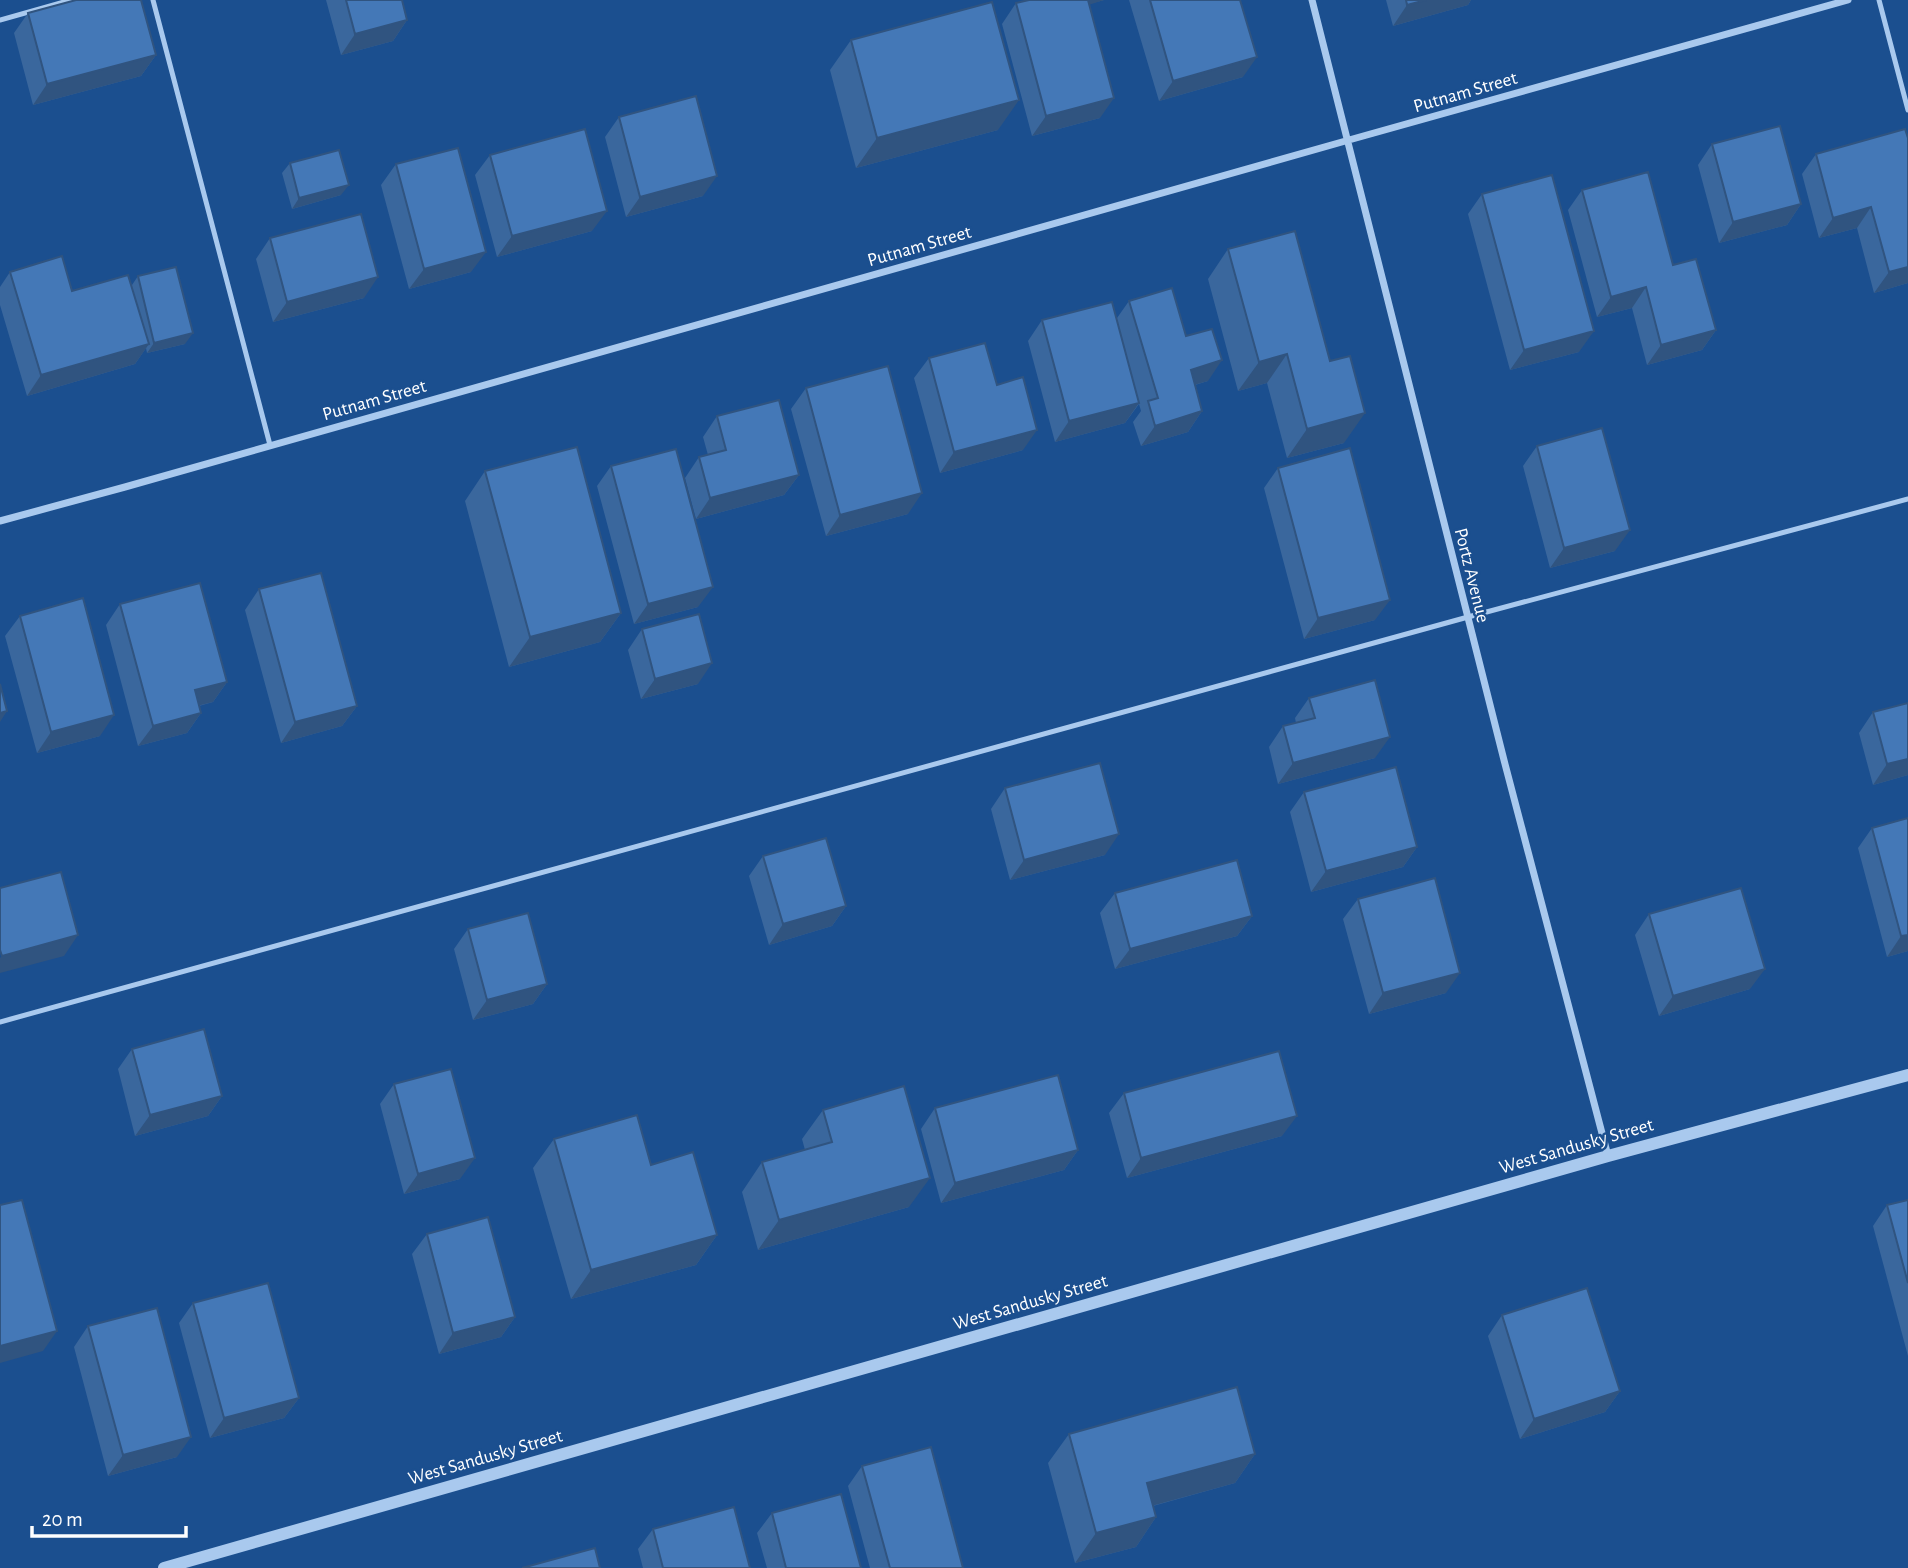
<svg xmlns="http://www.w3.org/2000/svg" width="1908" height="1568" viewBox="0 0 1908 1568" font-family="'Alegreya Sans',sans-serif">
<rect width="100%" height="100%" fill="#1b4f8f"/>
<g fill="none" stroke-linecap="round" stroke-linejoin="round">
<path stroke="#a9c9ee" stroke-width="5" d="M 153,0 L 270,445
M 1879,0 L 1908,110
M 0,20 L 71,0
M 0,1022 L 1468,617 L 1908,499"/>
<path stroke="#a9c9ee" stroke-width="7" d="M 1312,0 L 1505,764 L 1608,1156
M 0,521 L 125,487 L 1349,140 L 1848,0"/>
<path stroke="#a9c9ee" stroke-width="12" d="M 164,1568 L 1608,1156 L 1908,1075"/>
</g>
<path fill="#3a679d" d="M 326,0 L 402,0 L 407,20 L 393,41 L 341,55 Z
M 1029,0 L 1104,0 L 1089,4 L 1100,118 L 1032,136 L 1002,24 L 1016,3 Z
M 1129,0 L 1240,0 L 1243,77 L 1159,101 Z
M 1386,0 L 1471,0 L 1468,5 L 1393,26 Z
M 28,13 L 156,55 L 141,76 L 33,105 L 14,33 Z
M 851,40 L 998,130 L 856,168 L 830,70 Z
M 619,117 L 703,196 L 626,217 L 605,137 Z
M 1908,138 L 1908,283 L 1874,293 L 1857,228 L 1819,238 L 1802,174 L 1816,154 Z
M 1712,144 L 1801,204 L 1787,225 L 1719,243 L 1698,165 Z
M 490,155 L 592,231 L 497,257 L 475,175 Z
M 290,163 L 341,195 L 292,209 L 282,173 Z
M 396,164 L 471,272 L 409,289 L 381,185 Z
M 1582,190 L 1716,330 L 1702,350 L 1647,365 L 1632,308 L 1597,317 L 1568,210 Z
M 1482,194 L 1579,352 L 1510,370 L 1468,214 Z
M 270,238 L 364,298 L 273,322 L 256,259 Z
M 1228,249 L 1344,443 L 1287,458 L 1267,383 L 1238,391 L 1208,279 Z
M 10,272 L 72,291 L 132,285 L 138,276 L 185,344 L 147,353 L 146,348 L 135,364 L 27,396 L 0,305 L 0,287 Z
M 1129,301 L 1186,336 L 1208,381 L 1195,385 L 1202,411 L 1188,432 L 1141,446 L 1133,422 L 1141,411 L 1139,404 L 1125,423 L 1055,442 L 1028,341 L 1042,320 L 1117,318 Z
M 929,358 L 997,385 L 1023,450 L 940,473 L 914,378 Z
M 806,388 L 908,514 L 826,536 L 791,409 Z
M 717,416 L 799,475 L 784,495 L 696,519 L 685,478 L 699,457 L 708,455 L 703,437 Z
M 1537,446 L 1615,551 L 1550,568 L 1523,466 Z
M 611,466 L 698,607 L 634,624 L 597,486 Z
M 1278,468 L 1375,620 L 1304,639 L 1264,488 Z
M 485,471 L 621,613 L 600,642 L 509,667 L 465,501 Z
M 259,589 L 357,706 L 342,726 L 281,743 L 245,610 Z
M 120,604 L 227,682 L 213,702 L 199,706 L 201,713 L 187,733 L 138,746 L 106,625 Z
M 20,616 L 100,736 L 37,753 L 5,636 Z
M 642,629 L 698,684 L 641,699 L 628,650 Z
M 1309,698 L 1375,758 L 1278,784 L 1269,747 L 1283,726 L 1296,723 L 1295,718 Z
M 1908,703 L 1908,775 L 1873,785 L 1859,733 L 1873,712 Z
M 1005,788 L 1105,855 L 1010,880 L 991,809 Z
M 1304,792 L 1417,847 L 1403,867 L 1311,892 L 1290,812 Z
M 1872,828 L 1908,951 L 1887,957 L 1858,848 Z
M 763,856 L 846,906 L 832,926 L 769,945 L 749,876 Z
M 1115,893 L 1252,916 L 1237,936 L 1115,969 L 1100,913 Z
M 1358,899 L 1446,993 L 1369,1014 L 1343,919 Z
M 1649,914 L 1750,989 L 1659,1016 L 1635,935 Z
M 468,929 L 547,984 L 533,1004 L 473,1020 L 454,949 Z
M 132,1049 L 222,1096 L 208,1116 L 135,1136 L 118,1069 Z
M 394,1084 L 460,1179 L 404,1194 L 380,1104 Z
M 1124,1093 L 1282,1136 L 1127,1178 L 1109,1113 Z
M 935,1108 L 1078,1150 L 1064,1170 L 941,1203 L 921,1129 Z
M 823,1110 L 909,1207 L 758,1250 L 742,1192 L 762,1162 L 805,1150 L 802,1139 Z
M 554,1139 L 651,1165 L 717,1235 L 696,1265 L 571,1299 L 533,1168 Z
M 1908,1200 L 1908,1356 L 1873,1226 L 1887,1205 Z
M 427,1234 L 515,1317 L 501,1337 L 439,1354 L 412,1254 Z
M 193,1303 L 299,1398 L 284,1418 L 210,1438 L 179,1323 Z
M 1502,1315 L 1620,1391 L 1605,1412 L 1520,1439 L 1488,1336 Z
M 88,1326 L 177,1457 L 108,1476 L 74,1347 Z
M 1069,1434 L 1255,1454 L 1235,1483 L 1153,1506 L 1156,1517 L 1136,1547 L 1075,1563 L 1048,1463 Z
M 862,1466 L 963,1568 L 870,1568 L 848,1486 Z
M 772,1513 L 861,1568 L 767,1568 L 757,1533 Z
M 653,1529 L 750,1568 L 643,1568 L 638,1549 Z"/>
<path fill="#305480" d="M 1084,0 L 1104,0 L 1079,8 Z
M 1426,0 L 1471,0 L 1468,5 L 1393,26 L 1407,5 Z
M 407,20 L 393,41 L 341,55 L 355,34 Z
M 156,55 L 141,76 L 33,105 L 47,84 Z
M 1257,57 L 1243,77 L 1159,101 L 1173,81 Z
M 1114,98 L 1100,118 L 1032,136 L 1046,116 Z
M 1019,100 L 998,130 L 856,168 L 877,138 Z
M 717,176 L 703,196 L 626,217 L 640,197 Z
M 349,185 L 341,195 L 292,209 L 299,198 Z
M 1801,204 L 1787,225 L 1719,243 L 1733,222 Z
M 1871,207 L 1857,228 L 1819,238 L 1833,218 Z
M 607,211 L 592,231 L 497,257 L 512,236 Z
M 486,252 L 471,272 L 409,289 L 424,269 Z
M 1908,267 L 1908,283 L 1874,293 L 1889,272 Z
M 378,277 L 364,298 L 273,322 L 287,302 Z
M 1646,287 L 1632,308 L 1597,317 L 1611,297 Z
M 1716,330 L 1702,350 L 1647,365 L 1661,345 Z
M 1594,331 L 1579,352 L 1510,370 L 1524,350 Z
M 193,333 L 185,344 L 147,353 L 154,343 Z
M 149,344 L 135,364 L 27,396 L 41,375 Z
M 1287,354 L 1267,383 L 1238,391 L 1259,362 Z
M 1222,360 L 1208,381 L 1176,390 L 1191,370 Z
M 1139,403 L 1125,423 L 1055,442 L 1069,421 Z
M 1202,411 L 1188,432 L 1141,446 L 1155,426 Z
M 1365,413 L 1344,443 L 1287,458 L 1307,429 Z
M 1037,430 L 1023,450 L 940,473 L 954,452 Z
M 799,475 L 784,495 L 696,519 L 710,498 Z
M 922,493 L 908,514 L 826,536 L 840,515 Z
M 1630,530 L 1615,551 L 1550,568 L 1564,548 Z
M 713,587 L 698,607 L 634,624 L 648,604 Z
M 1390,600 L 1375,620 L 1304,639 L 1318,618 Z
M 621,613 L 600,642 L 509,667 L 530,637 Z
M 712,663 L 698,684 L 641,699 L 655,679 Z
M 227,682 L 213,702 L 181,710 L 195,690 Z
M 357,706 L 342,726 L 281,743 L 295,722 Z
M 7,711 L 0,722 L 0,713 Z
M 201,713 L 187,733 L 138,746 L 153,726 Z
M 114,715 L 100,736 L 37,753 L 51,732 Z
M 1390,737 L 1375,758 L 1278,784 L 1293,763 Z
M 1908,759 L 1908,775 L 1873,785 L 1887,764 Z
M 1119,834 L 1105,855 L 1010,880 L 1024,860 Z
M 1417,847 L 1403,867 L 1311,892 L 1326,871 Z
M 846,906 L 832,926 L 769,945 L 783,924 Z
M 1252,916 L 1237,936 L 1115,969 L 1130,949 Z
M 78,935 L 64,956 L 0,973 L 0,958 L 2,956 Z
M 1908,935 L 1908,951 L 1887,957 L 1901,936 Z
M 1765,969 L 1750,989 L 1659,1016 L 1673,996 Z
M 1460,973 L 1446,993 L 1369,1014 L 1383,993 Z
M 547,984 L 533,1004 L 473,1020 L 487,1000 Z
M 222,1096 L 208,1116 L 135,1136 L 150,1115 Z
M 1297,1116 L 1282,1136 L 1127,1178 L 1141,1158 Z
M 1078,1150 L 1064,1170 L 941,1203 L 955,1183 Z
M 475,1158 L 460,1179 L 404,1194 L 418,1174 Z
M 930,1178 L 909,1207 L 758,1250 L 779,1220 Z
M 717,1235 L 696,1265 L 571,1299 L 591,1270 Z
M 515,1317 L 501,1337 L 439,1354 L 453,1333 Z
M 57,1331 L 43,1351 L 0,1363 L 0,1346 Z
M 1620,1391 L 1605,1412 L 1520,1439 L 1534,1419 Z
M 299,1398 L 284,1418 L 210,1438 L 224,1418 Z
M 191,1437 L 177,1457 L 108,1476 L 123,1455 Z
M 1255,1454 L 1235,1483 L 1126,1513 L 1147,1483 Z
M 1156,1517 L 1136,1547 L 1075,1563 L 1096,1533 Z"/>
<path fill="#4478b7" stroke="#305480" stroke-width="2" d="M 76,0 L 141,0 L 156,55 L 47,84 L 28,13 Z
M 346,0 L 402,0 L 407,20 L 355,34 Z
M 1029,0 L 1088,0 L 1114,98 L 1046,116 L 1016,3 Z
M 1150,0 L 1240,0 L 1257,57 L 1173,81 Z
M 1406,0 L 1426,0 L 1407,5 Z
M 992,2 L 1019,100 L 877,138 L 851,40 Z
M 696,96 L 717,176 L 640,197 L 619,117 Z
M 1780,126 L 1801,204 L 1733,222 L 1712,144 Z
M 585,129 L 607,211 L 512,236 L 490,155 Z
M 1905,129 L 1908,138 L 1908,267 L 1889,272 L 1871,207 L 1833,218 L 1816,154 Z
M 458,148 L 486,252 L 424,269 L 396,164 Z
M 339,150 L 349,185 L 299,198 L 290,163 Z
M 1648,172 L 1673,265 L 1696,259 L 1716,330 L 1661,345 L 1646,287 L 1611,297 L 1582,190 Z
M 1552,175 L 1594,331 L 1524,350 L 1482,194 Z
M 361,214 L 378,277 L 287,302 L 270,238 Z
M 1295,231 L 1330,361 L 1350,356 L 1365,413 L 1307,429 L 1287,354 L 1259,362 L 1228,249 Z
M 62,256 L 72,291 L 128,275 L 149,344 L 41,375 L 10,272 Z
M 176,267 L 193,333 L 154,343 L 138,276 Z
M 1172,288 L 1186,336 L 1212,329 L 1222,360 L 1191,370 L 1202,411 L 1155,426 L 1148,401 L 1158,398 L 1129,301 Z
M 1112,302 L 1139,403 L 1069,421 L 1042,320 Z
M 985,343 L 997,385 L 1023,377 L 1037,430 L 954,452 L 929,358 Z
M 888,366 L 922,493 L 840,515 L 806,388 Z
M 779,400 L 799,475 L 710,498 L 699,457 L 726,450 L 717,416 Z
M 1602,428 L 1630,530 L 1564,548 L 1537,446 Z
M 577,447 L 621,613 L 530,637 L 485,471 Z
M 1350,448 L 1390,600 L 1318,618 L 1278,468 Z
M 676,449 L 713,587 L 648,604 L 611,466 Z
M 321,573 L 357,706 L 295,722 L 259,589 Z
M 200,583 L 227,682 L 195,690 L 201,713 L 153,726 L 120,604 Z
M 83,598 L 114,715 L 51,732 L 20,616 Z
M 699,614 L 712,663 L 655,679 L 642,629 Z
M 1375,680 L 1390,737 L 1293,763 L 1283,726 L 1315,718 L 1309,698 Z
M 0,684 L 7,711 L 0,713 Z
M 1908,703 L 1908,759 L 1887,764 L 1873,712 Z
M 1100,763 L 1119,834 L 1024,860 L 1005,788 Z
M 1396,767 L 1417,847 L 1326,871 L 1304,792 Z
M 1908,818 L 1908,935 L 1901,936 L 1872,828 Z
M 826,838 L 846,906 L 783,924 L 763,856 Z
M 1237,860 L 1252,916 L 1130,949 L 1115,893 Z
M 61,872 L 78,935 L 2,956 L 0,950 L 0,888 Z
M 1435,878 L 1460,973 L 1383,993 L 1358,899 Z
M 1741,888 L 1765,969 L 1673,996 L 1649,914 Z
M 528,913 L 547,984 L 487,1000 L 468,929 Z
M 204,1029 L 222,1096 L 150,1115 L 132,1049 Z
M 1279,1051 L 1297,1116 L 1141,1158 L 1124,1093 Z
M 451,1069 L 475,1158 L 418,1174 L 394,1084 Z
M 1058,1075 L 1078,1150 L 955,1183 L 935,1108 Z
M 904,1086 L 930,1178 L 779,1220 L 762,1162 L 832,1142 L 823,1110 Z
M 637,1115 L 651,1165 L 693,1152 L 717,1235 L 591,1270 L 554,1139 Z
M 22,1200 L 57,1331 L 0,1346 L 0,1205 Z
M 1908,1200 L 1908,1283 L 1887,1205 Z
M 488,1217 L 515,1317 L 453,1333 L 427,1234 Z
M 268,1283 L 299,1398 L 224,1418 L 193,1303 Z
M 1587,1288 L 1620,1391 L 1534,1419 L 1502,1315 Z
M 157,1308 L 191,1437 L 123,1455 L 88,1326 Z
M 1237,1387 L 1255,1454 L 1147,1483 L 1156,1517 L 1096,1533 L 1069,1434 Z
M 931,1447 L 963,1568 L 890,1568 L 862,1466 Z
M 841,1494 L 861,1568 L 786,1568 L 772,1513 Z
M 734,1507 L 750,1568 L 663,1568 L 653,1529 Z
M 595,1548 L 600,1568 L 522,1568 Z"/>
<g text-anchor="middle" stroke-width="5" stroke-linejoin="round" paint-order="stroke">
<g font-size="19" fill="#fff" stroke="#1b4f8f">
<text transform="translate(1465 91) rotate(-16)" y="7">Putnam Street</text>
<text transform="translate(919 245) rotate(-16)" y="7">Putnam Street</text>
<text transform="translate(374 399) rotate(-16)" y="7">Putnam Street</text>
<text transform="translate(1473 575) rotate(76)" y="7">Portz Avenue</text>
<text transform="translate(1576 1145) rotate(-16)" y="7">West Sandusky Street</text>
<text transform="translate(1030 1301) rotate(-16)" y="7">West Sandusky Street</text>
<text transform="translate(485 1456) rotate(-16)" y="7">West Sandusky Street</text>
</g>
</g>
<path d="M32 1526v10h154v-10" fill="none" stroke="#ffffff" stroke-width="3.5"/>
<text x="42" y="1526" font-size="21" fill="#ffffff" stroke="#1b4f8f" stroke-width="5" paint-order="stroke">20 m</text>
</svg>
